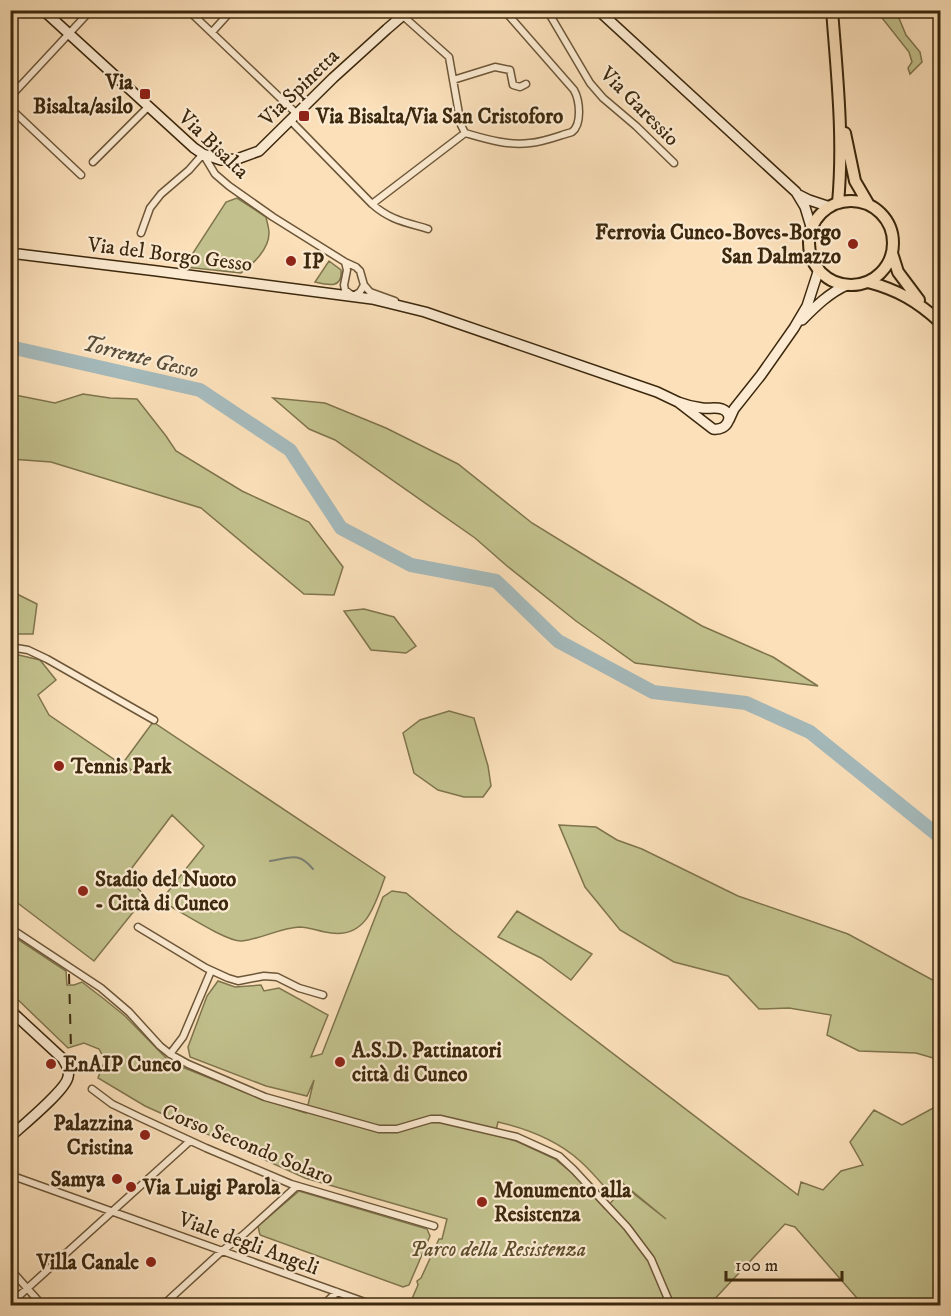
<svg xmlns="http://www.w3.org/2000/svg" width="951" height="1316" viewBox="0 0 951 1316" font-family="'IM FELL DW Pica',serif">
<rect width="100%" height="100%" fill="#fbe0ba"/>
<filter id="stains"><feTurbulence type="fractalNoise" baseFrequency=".00333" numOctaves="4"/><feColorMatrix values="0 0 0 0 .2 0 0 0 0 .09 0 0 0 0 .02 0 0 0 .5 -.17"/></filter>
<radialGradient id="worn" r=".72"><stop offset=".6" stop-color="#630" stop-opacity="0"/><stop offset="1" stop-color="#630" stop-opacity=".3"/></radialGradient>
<path fill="#c2c18d" stroke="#7f744d" stroke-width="1.5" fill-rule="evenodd" d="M 875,11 L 896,11 L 906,35 L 920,52 L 922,62 L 910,74 L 908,68 L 912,62 L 909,52 L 879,14 Z
M 237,198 L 266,217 C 267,222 269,228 269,233 C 269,249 253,264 241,273 L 184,267 L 226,202 Z
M 329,261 L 341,270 C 343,289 328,285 315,282 Z
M 10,394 L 55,403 L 83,394 L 110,398 L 137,399 L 166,436 L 176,451 L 242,491 L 309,522 L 343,567 L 334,595 L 304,594 L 201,508 L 51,462 L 11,459 Z
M 273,398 L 325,403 L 386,428 L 458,464 L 532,523 L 597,563 L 702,626 L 773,657 L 818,686 L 635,663 L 576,621 L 507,566 L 475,538 L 335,440 L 309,429 Z
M 11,591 L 37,604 L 33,634 L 11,634 Z
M 364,609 L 394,617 L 416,646 L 406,653 L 371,650 L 344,611 Z
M 10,653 L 40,660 L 56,680 L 38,695 L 49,715 L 137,775 L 123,763 L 153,722 L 385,877 C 375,904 367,938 331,933 C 320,932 310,927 299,927 C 280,928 261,939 242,941 C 227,942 183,913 168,905 L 164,900 L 166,894 L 204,846 L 172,815 L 125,877 L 146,896 L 94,961 L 11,898 Z
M 449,711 L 474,718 L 488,766 L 491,786 L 483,797 L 464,797 L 438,790 L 414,773 L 403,733 L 420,720 Z
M 559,825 L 596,827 L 617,840 L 642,849 L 738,896 L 848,934 L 940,984 L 940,1060 L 916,1053 L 859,1051 L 827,1035 L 831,1015 L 789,1008 L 759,1009 L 728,976 L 674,962 L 620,930 L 585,887 Z
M 392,891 L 406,893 L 454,932 L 798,1195 L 801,1182 L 823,1190 L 841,1171 L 863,1165 L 850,1142 L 874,1110 L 902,1125 L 937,1106 L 940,1109 L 940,1305 L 863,1305 L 795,1227 L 785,1224 L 709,1305 L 417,1305 L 411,1301 L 418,1285 L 417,1281 L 421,1278 L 439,1239 L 442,1239 L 447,1219 L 305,1178 L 145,1106 L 98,1078 L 105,1060 L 99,1049 L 84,1043 L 68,1048 L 11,993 L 10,934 L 66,971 L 67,985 L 74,985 L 82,982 L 104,999 L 125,1016 L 166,1058 L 182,1067 L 262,1099 L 306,1113 L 314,1080 L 307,1096 L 266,1086 L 190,1057 L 188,1047 L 207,996 L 218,981 L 235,987 L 261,985 L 264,991 L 279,988 L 328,1015 L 311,1057 L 322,1054 L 383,897 ZM 498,1122 C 528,1129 557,1140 580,1161 C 588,1168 596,1177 603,1185 L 598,1191 L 609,1192 L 620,1181 L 666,1219 L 625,1187 L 605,1209 L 572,1173 L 555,1159 L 516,1141 L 495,1135 Z
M 517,911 L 592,954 L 571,980 L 541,958 L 498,937 Z
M 299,1191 L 427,1229 L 430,1236 L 409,1285 L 403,1287 L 260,1235 L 258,1226 Z"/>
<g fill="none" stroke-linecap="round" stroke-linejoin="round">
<path stroke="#7b8076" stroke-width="2" d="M 270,861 C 290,858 298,851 313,869"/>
<path stroke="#a5babc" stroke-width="14" d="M 10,347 L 200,390 L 290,450 L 341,528 L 411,565 L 496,581 L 558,641 L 653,692 L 746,703 L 810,732 L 940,837"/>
<defs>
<path id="street" d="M 188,10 L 296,113
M 547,10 L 590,83 L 603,98 L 636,126 L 674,163
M 403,16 L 449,57 L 461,125 L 465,133
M 212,32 L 232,10
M 453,80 L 495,67 L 510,70 L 513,85 L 520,87 L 526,84
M 10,97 L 91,10
M 10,108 L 81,175
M 290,120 L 372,204 C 390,220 405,222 428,229
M 93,162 L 148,107
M 372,204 L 465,133 C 486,139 508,146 530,143 C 544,142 558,136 572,132 C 582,124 580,101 574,90 L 504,10
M 141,233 L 150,208 L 161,194 L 189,170 L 203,154 L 215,174 L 229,186 L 273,217 L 345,262 L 356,267 L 360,271 L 364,285 L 370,292 L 395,301
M 344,285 L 345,290 L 353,296 L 360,292 L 364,285
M 344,285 L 347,270 L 345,262
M 10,647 L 28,650 L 47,659 L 154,720
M 138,927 L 206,968 L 228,978 L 238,981 L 264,976 L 277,977 L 299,988 L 323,995
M 10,928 L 101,988 L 129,1012 L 160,1046 L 170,1054 L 188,1064 L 265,1097 L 379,1129 L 397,1129 L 431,1119 L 440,1119 L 517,1137 L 559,1156 L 574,1170 L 627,1227 L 651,1259 L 671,1306
M 170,1054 L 183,1037 L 211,971
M 92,1089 L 112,1104 L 141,1118 L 206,1148 L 291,1184 L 434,1226
M 10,1175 L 376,1306
M 10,1269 L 43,1306
M 10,1304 L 190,1141
M 162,1306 L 222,1251 L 243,1235 L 297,1186
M 322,1306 L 337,1292"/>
<path id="secondary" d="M 43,10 L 194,148 L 203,154 L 221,160 L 237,159 L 259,151 L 333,78 L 387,29 L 409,10
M 598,10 L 796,192 L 805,207 L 812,230
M 799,195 L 809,200 L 830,207
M 10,253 L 157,271 L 372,299 L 425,312 L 657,392 L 678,402 L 713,429 C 728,431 735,414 722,409 C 716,407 708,409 702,408 C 694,407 686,405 678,402
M 802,320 C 816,306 829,293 847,285
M 729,420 L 734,409 L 761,375 L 794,328 L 807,306 L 819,269
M 10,1010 L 63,1059 C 66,1065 70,1070 68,1077 C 66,1090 22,1126 10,1137"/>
<path id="primary" d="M 832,10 C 837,75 844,139 838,203
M 845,133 L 855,181 L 869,205
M809 243a42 42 0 1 1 84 0a42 42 0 1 1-84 0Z
M 892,253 L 898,272 L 919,300
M 868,282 C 898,290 917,301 940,322"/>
</defs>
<use href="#street" stroke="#6c5638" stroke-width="9"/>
<use href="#secondary" stroke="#3c280d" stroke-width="12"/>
<use href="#primary" stroke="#3c280d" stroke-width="14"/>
<use href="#street" stroke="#fcebd2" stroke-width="6"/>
<use href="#secondary" stroke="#fcebd2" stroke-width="9"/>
<use href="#primary" stroke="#fbe0ba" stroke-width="10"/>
<path stroke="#3c280d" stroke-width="2" stroke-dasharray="10 10" stroke-linecap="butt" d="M 69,974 L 71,1049"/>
</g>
<g fill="#8f2418" stroke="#fcebd2" stroke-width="2">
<rect x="139" y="88" width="12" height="12" rx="3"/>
<rect x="298" y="110" width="12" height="12" rx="3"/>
<circle cx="853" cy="244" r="6"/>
<circle cx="291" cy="261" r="6"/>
<circle cx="59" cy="766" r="6"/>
<circle cx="83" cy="891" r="6"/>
<circle cx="340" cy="1062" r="6"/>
<circle cx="51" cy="1064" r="6"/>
<circle cx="145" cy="1135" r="6"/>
<circle cx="117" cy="1179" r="6"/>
<circle cx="131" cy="1187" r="6"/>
<circle cx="482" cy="1202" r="6"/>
<circle cx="151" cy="1262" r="6"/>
</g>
<g text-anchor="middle" stroke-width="4.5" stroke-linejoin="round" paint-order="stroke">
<g font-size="21" font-weight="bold" fill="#3c280d" stroke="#fcebd2" text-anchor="start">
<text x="133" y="89" text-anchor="end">Via<tspan x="133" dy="24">Bisalta/asilo</tspan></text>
<text x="316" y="123">Via Bisalta/Via San Cristoforo</text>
<text x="841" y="239" text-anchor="end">Ferrovia Cuneo-Boves-Borgo<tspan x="841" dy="24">San Dalmazzo</tspan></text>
<text x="303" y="268">IP</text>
<text x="71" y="773">Tennis Park</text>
<text x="95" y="886">Stadio del Nuoto<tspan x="95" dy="24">- Città di Cuneo</tspan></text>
<text x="352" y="1057">A.S.D. Pattinatori<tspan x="352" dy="24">città di Cuneo</tspan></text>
<text x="63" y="1071">EnAIP Cuneo</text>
<text x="133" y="1130" text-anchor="end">Palazzina<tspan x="133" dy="24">Cristina</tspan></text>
<text x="105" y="1186" text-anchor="end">Samya</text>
<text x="143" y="1194">Via Luigi Parola</text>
<text x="494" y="1197">Monumento alla<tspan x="494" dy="24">Resistenza</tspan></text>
<text x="139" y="1269" text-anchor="end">Villa Canale</text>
</g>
<g font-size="21" fill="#3c280d" stroke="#fcebd2">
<text transform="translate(299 87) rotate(-44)" y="7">Via Spinetta</text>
<text transform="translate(640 106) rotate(45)" y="7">Via Garessio</text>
<text transform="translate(214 144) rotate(44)" y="7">Via Bisalta</text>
<text transform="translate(170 254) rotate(7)" y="7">Via del Borgo Gesso</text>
<text transform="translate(248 1144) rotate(22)" y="7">Corso Secondo Solaro</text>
<text transform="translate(249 1243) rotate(20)" y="7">Viale degli Angeli</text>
</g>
<g font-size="21" font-style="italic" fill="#5e4e2d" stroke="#fcebd2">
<text x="498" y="1256">Parco della Resistenza</text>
</g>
<g font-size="22" font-style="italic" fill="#564c39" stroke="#fcebd2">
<text transform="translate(141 356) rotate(14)" y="8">Torrente Gesso</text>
</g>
</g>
<rect width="951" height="1316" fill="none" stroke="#fbe0ba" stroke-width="36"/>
<rect x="12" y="12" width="927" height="1292" fill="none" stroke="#3c280d" stroke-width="3"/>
<rect x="18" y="18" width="915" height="1280" fill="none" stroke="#3c280d" stroke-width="1.5"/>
<path d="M726 1271v9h116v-9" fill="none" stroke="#3c280d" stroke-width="3"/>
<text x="735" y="1271" font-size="18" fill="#3c280d" stroke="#fcebd2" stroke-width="4.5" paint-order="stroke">100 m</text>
<rect width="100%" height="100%" filter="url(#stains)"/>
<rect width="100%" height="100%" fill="url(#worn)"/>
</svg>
